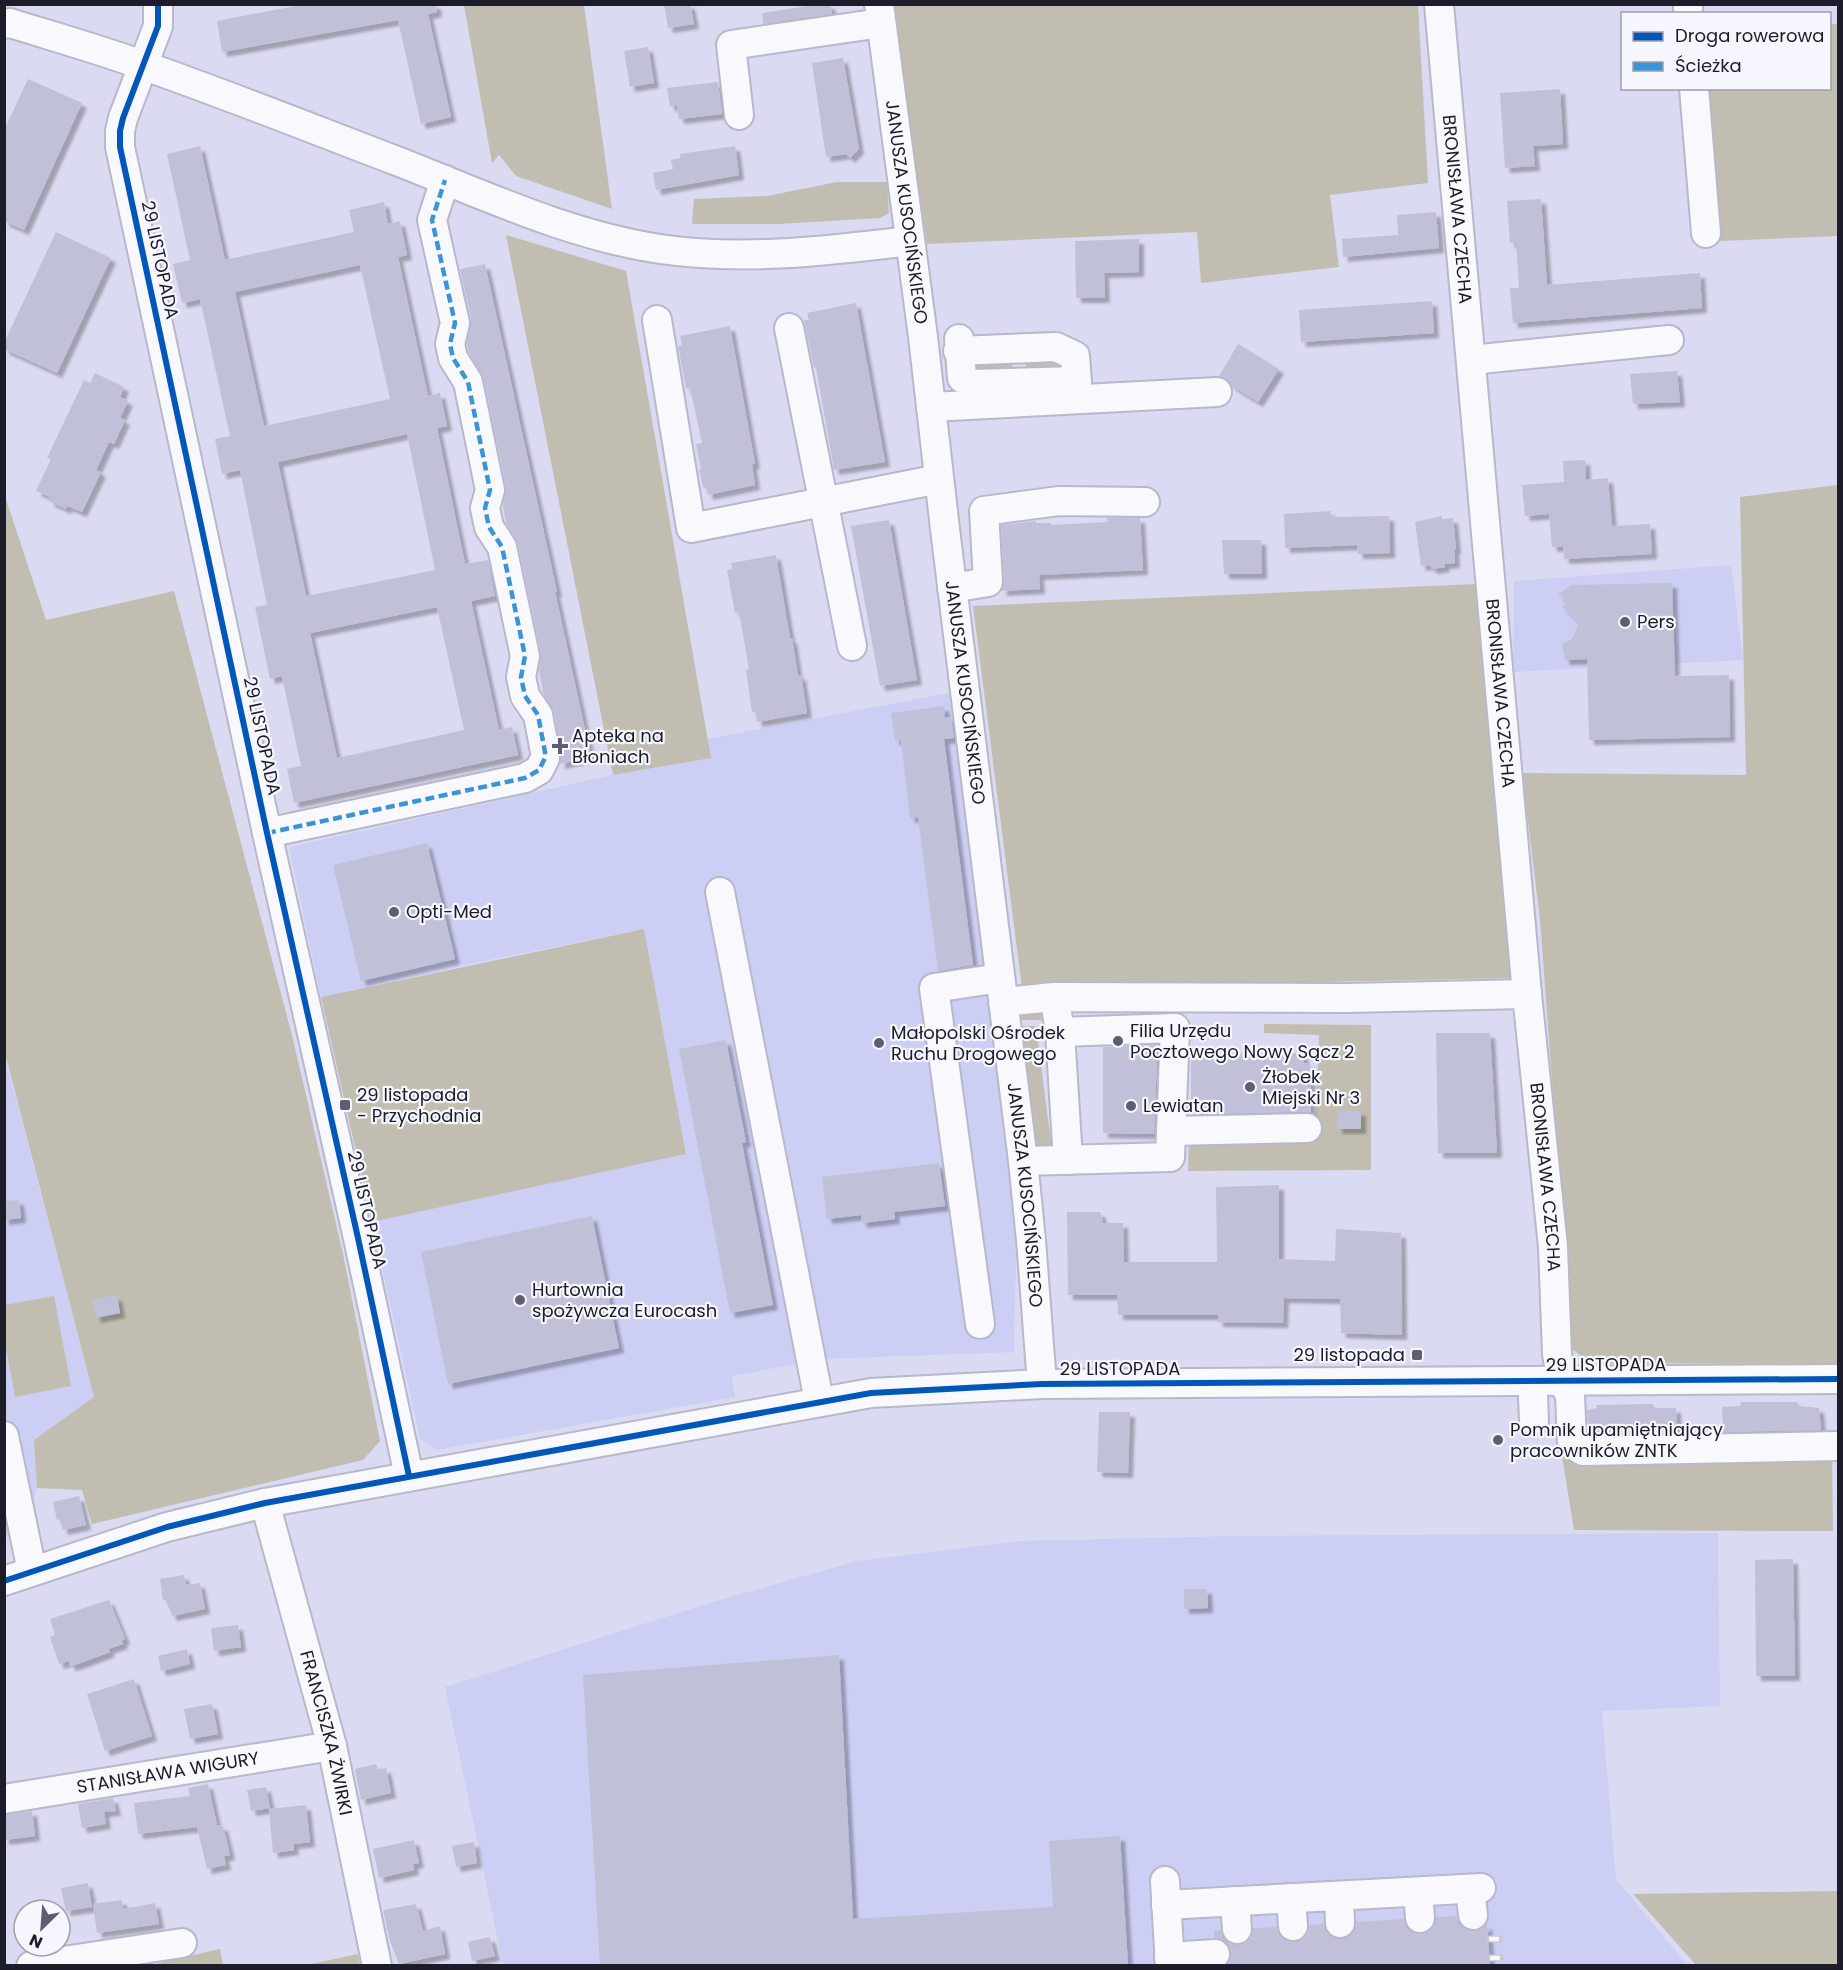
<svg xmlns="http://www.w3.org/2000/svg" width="1843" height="1970" viewBox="0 0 1843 1970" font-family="Poppins,sans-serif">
<defs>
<filter id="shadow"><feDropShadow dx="5" dy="5" stdDeviation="1.5" flood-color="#0004"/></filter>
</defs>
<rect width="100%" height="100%" fill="#dadaf2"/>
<path fill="#cdcef4" d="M 1731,565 L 1743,660 L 1513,672 L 1514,581 Z
M 949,693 L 979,910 L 1000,1103 L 1015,1189 L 1016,1259 L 1014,1352 L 822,1359 L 732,1376 L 735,1397 L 437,1450 L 420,1438 L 372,1222 L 686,1154 L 644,929 L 489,960 L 321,997 L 289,847 L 613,775 L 710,758 L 707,739 Z
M 4,1053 L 94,1397 L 34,1440 L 37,1488 L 24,1535 L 5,1537 Z
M 1718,1533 L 1720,1706 L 1602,1711 L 1616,1879 L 1687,1965 L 503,1965 L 445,1687 L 713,1602 L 857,1561 L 1021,1541 L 1235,1536 Z"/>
<path fill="#c1beb1" d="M 464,5 L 584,5 L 612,209 L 516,176 L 499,155 L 492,163 Z
M 892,5 L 1418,5 L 1428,183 L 1330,195 L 1339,267 L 1201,283 L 1197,232 L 927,244 Z
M 1830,24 L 1838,24 L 1838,236 L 1720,241 L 1707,89 L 1830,88 Z
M 837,182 L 887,182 L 889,213 L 880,218 L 778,224 L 692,224 L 694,199 L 767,196 Z
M 506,235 L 626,271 L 711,758 L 613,775 Z
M 1026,355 L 1053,355 L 1069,369 L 1026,371 Z
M 1012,357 L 1013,377 L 983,381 L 965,360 Z
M 1838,485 L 1838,1364 L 1590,1363 L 1572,1349 L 1540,919 L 1522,773 L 1746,775 L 1740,497 Z
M 4,493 L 46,620 L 174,591 L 292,1035 L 343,1254 L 380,1441 L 363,1460 L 92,1524 L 82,1490 L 37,1488 L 34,1440 L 94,1397 L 5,1053 Z
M 1476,584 L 1513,978 L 1022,988 L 973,606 Z
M 644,929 L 686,1154 L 372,1222 L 321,997 Z
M 1020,1010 L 1046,1011 L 1050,1020 L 1021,1020 Z
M 1264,1024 L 1371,1025 L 1371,1170 L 1188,1171 L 1189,1137 L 1315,1136 L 1319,1035 L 1264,1033 Z
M 1021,1026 L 1036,1026 L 1050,1135 L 1063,1135 L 1057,1148 L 1037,1147 Z
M 54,1296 L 71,1386 L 15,1397 L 5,1343 L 5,1305 Z
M 1832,1455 L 1833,1531 L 1800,1531 L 1574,1530 L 1562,1456 L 1614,1458 Z
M 1838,1891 L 1838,1966 L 1696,1965 L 1633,1894 Z
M 220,1949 L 223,1965 L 152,1965 L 219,1949 Z
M 358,1954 L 360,1965 L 306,1965 Z"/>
<path fill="#c0c1d8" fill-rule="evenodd" filter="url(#shadow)" d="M 306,4 L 436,4 L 437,12 L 428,14 L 451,117 L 421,124 L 398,20 L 222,52 L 217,21 Z
M 664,4 L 690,4 L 694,24 L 668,28 Z
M 808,4 L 830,4 L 832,14 L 763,24 L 762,13 L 808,6 Z
M 648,47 L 654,83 L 630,87 L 624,51 Z
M 843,58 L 859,149 L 850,158 L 846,154 L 826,157 L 812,63 Z
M 28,79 L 82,103 L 24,230 L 4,221 L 4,130 Z
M 718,82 L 722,114 L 679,119 L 677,106 L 670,106 L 667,88 Z
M 1560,89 L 1563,144 L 1533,146 L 1535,166 L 1505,168 L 1500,93 Z
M 200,146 L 225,260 L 354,232 L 349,210 L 384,202 L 388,224 L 400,221 L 407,255 L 398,257 L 428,396 L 440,393 L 447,426 L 437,428 L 465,564 L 488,560 L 495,596 L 471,601 L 499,730 L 512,727 L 518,755 L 294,803 L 287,769 L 301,766 L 282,676 L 270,679 L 255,607 L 267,605 L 240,470 L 222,474 L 215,439 L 230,436 L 200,299 L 182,303 L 173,264 L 190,260 L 167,154 ZM 360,265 L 390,399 L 264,426 L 235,292 ZM 407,434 L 435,570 L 306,596 L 278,462 ZM 437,607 L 464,730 L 337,758 L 310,633 Z
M 735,146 L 739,175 L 656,190 L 653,173 L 673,169 L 671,160 L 680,158 L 680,154 Z
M 1541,199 L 1547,285 L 1700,273 L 1702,308 L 1513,323 L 1510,288 L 1519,288 L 1516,242 L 1510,243 L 1507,201 Z
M 1436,212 L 1439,248 L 1343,257 L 1342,239 L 1398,235 L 1397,215 Z
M 56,232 L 111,258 L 57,373 L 4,349 L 4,343 Z
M 1139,239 L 1139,272 L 1104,273 L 1105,298 L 1076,298 L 1075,241 Z
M 485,264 L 557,592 L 555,592 L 591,757 L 560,764 L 561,749 L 554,712 L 544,695 L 539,671 L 541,653 L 518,544 L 506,523 L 503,506 L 506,487 L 484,379 L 469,352 L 467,344 L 471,319 L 460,269 Z
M 1432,301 L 1434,333 L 1301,342 L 1299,310 Z
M 856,303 L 885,462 L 834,470 L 816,367 L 814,368 L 804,320 L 809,320 L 807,313 Z
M 730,326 L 755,464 L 752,464 L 755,485 L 708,495 L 707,488 L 703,487 L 699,469 L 701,469 L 696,444 L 702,443 L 690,388 L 686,388 L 678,346 L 682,345 L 680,336 Z
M 1238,344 L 1279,369 L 1258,402 L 1232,386 L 1225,378 L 1219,376 Z
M 1677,371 L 1680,402 L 1633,404 L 1630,374 Z
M 95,373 L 124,387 L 120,397 L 128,401 L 120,418 L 125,420 L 114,444 L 109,442 L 96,470 L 101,472 L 82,512 L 67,506 L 66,509 L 49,501 L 50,497 L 36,491 L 51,459 L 47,458 L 84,380 L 90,383 Z
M 1585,460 L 1586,480 L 1608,478 L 1612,526 L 1650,524 L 1652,554 L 1564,559 L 1563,546 L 1552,547 L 1549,514 L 1525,516 L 1522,485 L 1564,482 L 1563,461 Z
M 1331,511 L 1331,517 L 1389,516 L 1390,553 L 1358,554 L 1357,545 L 1285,548 L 1284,514 Z
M 1442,516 L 1442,519 L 1453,518 L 1456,549 L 1454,550 L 1455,563 L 1444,564 L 1445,567 L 1432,569 L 1430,565 L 1421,566 L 1415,522 Z
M 1107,518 L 1140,518 L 1143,570 L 1039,575 L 1040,589 L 1001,591 L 1004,581 L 1001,525 L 1036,521 L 1036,523 L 1051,523 L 1051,525 L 1108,522 Z
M 889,520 L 917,680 L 880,686 L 851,526 Z
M 1222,540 L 1261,540 L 1262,574 L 1224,574 Z
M 776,555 L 790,638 L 792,638 L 798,676 L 801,675 L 807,713 L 757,722 L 756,712 L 752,712 L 746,670 L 749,669 L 739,612 L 735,613 L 727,570 L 732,569 L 731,563 Z
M 1672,583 L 1675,676 L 1729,675 L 1730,737 L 1589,740 L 1587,659 L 1565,660 L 1562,644 L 1572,639 L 1578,626 L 1572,616 L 1562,607 L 1566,601 L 1558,594 L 1571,585 Z
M 944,706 L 945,718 L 951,717 L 954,738 L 944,739 L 973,965 L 938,971 L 918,817 L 910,818 L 901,740 L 895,741 L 891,713 Z
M 427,843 L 455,959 L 361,981 L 333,865 Z
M 1436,1033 L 1490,1033 L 1497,1153 L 1438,1153 Z
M 726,1040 L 746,1142 L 742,1143 L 773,1305 L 730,1313 L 679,1049 Z
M 1156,1045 L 1156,1058 L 1157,1058 L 1154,1134 L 1103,1133 L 1103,1047 Z
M 1303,1053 L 1304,1063 L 1310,1063 L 1311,1112 L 1191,1114 L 1191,1054 Z
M 1338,1110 L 1361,1111 L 1361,1129 L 1337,1129 Z
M 939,1163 L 945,1206 L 894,1212 L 895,1219 L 862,1223 L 861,1215 L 827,1219 L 822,1177 Z
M 1279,1185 L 1279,1259 L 1335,1261 L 1336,1229 L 1401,1233 L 1402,1335 L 1341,1333 L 1340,1299 L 1284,1298 L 1283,1323 L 1218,1322 L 1218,1315 L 1118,1315 L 1117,1295 L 1068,1295 L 1067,1212 L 1100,1212 L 1103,1223 L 1123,1223 L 1124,1262 L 1217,1262 L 1216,1187 Z
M 19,1200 L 21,1218 L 4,1220 L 4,1201 Z
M 592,1216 L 619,1348 L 448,1384 L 421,1252 Z
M 109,1296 L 109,1297 L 117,1296 L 120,1313 L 96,1318 L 92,1301 Z
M 1741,1402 L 1797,1402 L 1799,1406 L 1819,1408 L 1821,1430 L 1723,1432 L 1722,1407 L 1740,1406 Z
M 1653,1404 L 1654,1408 L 1676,1408 L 1677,1433 L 1588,1434 L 1587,1410 L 1597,1408 L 1596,1405 Z
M 1099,1412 L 1130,1412 L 1128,1473 L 1097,1472 Z
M 79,1496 L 86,1525 L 63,1530 L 60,1519 L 57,1520 L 53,1502 Z
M 1793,1559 L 1795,1676 L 1756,1676 L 1755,1560 Z
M 184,1575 L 186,1585 L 200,1583 L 205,1609 L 172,1616 L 166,1600 L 163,1600 L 160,1579 Z
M 1184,1589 L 1207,1589 L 1208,1608 L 1184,1609 Z
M 109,1600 L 125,1639 L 122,1640 L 123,1644 L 108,1649 L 110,1652 L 78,1664 L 70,1666 L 69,1661 L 59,1664 L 50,1637 L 55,1635 L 50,1619 Z
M 238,1625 L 241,1647 L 214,1651 L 211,1628 Z
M 187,1649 L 190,1664 L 161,1671 L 158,1656 Z
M 839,1655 L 853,1919 L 1053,1907 L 1049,1841 L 1120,1836 L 1128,1965 L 600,1965 L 583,1675 Z
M 134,1679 L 152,1736 L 105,1751 L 87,1694 Z
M 212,1704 L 218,1734 L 190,1739 L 184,1709 Z
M 376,1764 L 378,1770 L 386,1768 L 391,1793 L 361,1800 L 355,1769 Z
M 208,1784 L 217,1825 L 223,1826 L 230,1855 L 224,1856 L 226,1865 L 207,1869 L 197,1827 L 138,1834 L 134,1803 L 190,1796 L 188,1788 Z
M 266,1787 L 270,1808 L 251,1811 L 247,1790 Z
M 113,1798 L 116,1811 L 104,1812 L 106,1824 L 82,1828 L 78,1804 Z
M 306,1805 L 310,1842 L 293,1844 L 294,1850 L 273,1853 L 269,1809 Z
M 32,1811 L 35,1836 L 4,1840 L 4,1815 Z
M 414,1840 L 419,1863 L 413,1864 L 414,1870 L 379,1878 L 373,1849 Z
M 474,1842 L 477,1863 L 456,1867 L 452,1846 Z
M 88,1883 L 92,1907 L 66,1911 L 61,1888 Z
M 122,1900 L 123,1909 L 155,1903 L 159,1924 L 97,1933 L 93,1904 Z
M 416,1904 L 423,1931 L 440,1926 L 445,1954 L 399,1964 L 390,1941 L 383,1910 Z
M 1456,1916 L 1459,1924 L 1467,1930 L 1475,1931 L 1482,1929 L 1487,1923 L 1490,1965 L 1226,1965 L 1230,1961 L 1231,1954 L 1229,1945 L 1223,1940 L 1214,1938 L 1214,1931 L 1221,1930 L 1223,1938 L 1229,1944 L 1239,1945 L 1246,1943 L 1252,1937 L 1253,1928 L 1277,1927 L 1279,1935 L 1285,1941 L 1295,1942 L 1302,1940 L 1308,1934 L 1309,1925 L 1324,1924 L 1326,1931 L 1332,1937 L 1341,1939 L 1348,1937 L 1354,1931 L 1356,1922 L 1404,1919 L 1406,1927 L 1412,1933 L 1422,1934 L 1429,1932 L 1435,1926 L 1436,1917 Z
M 490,1937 L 495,1956 L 472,1961 L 468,1942 Z"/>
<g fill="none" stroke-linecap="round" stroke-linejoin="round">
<defs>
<g id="minor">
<path d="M 158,4 L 158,26 L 123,118 L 120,131 L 120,147 L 267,833 L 358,1238 L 409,1476"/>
<path id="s1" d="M 879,4 L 923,337 L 945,529 L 1023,1161 L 1031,1240 L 1042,1384"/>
<path id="s2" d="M 1439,4 L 1527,994 L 1553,1247 L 1557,1354 L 1562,1381 L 1570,1395 L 1572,1444 L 1583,1451 L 1838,1446"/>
<path d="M 1688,4 L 1688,14"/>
<path d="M 4,24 L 10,23 C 55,37 101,50 145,66 C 230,96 313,129 397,161 C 484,195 568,235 660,249 C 743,261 827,251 910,241"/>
<path d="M 1694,88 L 1706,233"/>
<path d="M 739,115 L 731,45 L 881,23"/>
<path d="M 657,320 L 691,528 L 939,479"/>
<path d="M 789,328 L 852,646"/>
<path d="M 958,351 L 1056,347 L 1075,356 L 1077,381 L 972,384 L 962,378 L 959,339"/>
<path d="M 1471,360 L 1669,340"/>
<path d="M 931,407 L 1217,392"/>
<path d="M 952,588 L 988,582 L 984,511 L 1059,501 L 1145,502"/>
<path d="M 267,833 L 525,778 L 539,770 L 545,758 L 545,752 L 538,715 L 525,696 L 521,677 L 525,656 L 502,547 L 489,527 L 485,508 L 490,490 L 468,382 L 453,358 L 450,344 L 455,323 L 432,220 L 445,180"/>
<path d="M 720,892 L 819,1401"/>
<path d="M 1003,1002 L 1054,997 L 1348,998 L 1527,994"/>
<path d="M 1057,1013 L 1060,1032 L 1068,1160"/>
<path d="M 1171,1131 L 1307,1128"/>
<path d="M 1023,1161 L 1170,1157 L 1175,1028 L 1060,1032"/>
<path d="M 980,1324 L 934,988 L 1000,978"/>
<path d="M 1533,1397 L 1534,1420"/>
<path d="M 4,1436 L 32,1571"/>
<path id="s3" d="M 265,1503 L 332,1746 L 377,1966"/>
<path d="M 4,1581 L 167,1527 L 265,1503 L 871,1393 L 1042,1384 L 1838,1379"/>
<path id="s4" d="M 4,1799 L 332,1746"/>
<path d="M 1165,1881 L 1170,1966"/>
<path d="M 1470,1889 L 1473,1915"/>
<path d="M 1418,1892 L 1420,1918"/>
<path d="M 1339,1896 L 1340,1923"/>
<path d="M 1291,1898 L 1293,1926"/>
<path d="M 1235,1901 L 1237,1929"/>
<path d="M 1166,1905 L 1481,1888"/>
<path d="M 1169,1957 L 1215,1954"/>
<path d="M 31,1966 L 182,1943"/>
</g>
</defs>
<use href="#minor" stroke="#b8b8cb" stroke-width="32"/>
<use href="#minor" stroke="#f9f9fd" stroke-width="28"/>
<defs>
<path id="rail" d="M 1489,1939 L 1499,1939
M 1490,1958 L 1500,1958"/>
</defs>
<use href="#rail" stroke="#c7c7cd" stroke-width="7"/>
<use href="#rail" stroke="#f5f6fe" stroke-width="4.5" stroke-dasharray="14" stroke-linecap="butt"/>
<path stroke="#3a94d7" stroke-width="4.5" stroke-dasharray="9 4.5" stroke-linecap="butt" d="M 267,833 L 525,778 L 539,770 L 545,758 L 545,752 L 538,715 L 525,696 L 521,677 L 525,656 L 502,547 L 489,527 L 485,508 L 490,490 L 468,382 L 453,358 L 450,344 L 455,323 L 432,220 L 445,180"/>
<defs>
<path id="cycleway" d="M 158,4 L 158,26 L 123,118 L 120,131 L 120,147 L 267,833 L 358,1238 L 409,1476
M 4,1581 L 167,1527 L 265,1503 L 871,1393 L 1042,1384 L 1838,1379"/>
</defs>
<use href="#cycleway" stroke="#f5f6fe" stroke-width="10"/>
<use href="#cycleway" stroke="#0057b8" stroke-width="6"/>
</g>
<g fill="#5e5e71" stroke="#f5f6fe" stroke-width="2">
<circle cx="1625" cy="622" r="6"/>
<path d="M557 737h6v6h6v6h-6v6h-6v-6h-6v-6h6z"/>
<circle cx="394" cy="912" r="6"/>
<circle cx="1118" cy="1041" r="6"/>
<circle cx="879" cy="1043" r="6"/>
<circle cx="1250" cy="1087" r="6"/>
<rect x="339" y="1099" width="12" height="12" rx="3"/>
<circle cx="1131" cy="1106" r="6"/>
<circle cx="520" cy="1300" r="6"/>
<rect x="1411" y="1349" width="12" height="12" rx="3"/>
<circle cx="1498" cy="1440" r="6"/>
</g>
<g text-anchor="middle" stroke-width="4.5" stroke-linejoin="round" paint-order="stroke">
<g font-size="18" fill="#1c1c2b" stroke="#f5f6fe">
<text dy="6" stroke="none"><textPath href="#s2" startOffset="206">BRONISŁAWA CZECHA</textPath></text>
<text dy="6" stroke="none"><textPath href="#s1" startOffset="210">JANUSZA KUSOCIŃSKIEGO</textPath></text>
<text transform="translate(160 260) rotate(78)" y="6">29 LISTOPADA</text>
<text dy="6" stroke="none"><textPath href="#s2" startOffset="692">BRONISŁAWA CZECHA</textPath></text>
<text dy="6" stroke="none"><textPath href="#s1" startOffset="694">JANUSZA KUSOCIŃSKIEGO</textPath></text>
<text transform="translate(262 736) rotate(78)" y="6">29 LISTOPADA</text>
<text dy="6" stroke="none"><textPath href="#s2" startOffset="1178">BRONISŁAWA CZECHA</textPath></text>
<text dy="6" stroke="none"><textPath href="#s1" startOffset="1200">JANUSZA KUSOCIŃSKIEGO</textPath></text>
<text transform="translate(367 1210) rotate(77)" y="6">29 LISTOPADA</text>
<text x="1606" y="1371">29 LISTOPADA</text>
<text x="1120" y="1375">29 LISTOPADA</text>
<text dy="6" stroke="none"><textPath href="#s3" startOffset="238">FRANCISZKA ŻWIRKI</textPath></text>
<text dy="6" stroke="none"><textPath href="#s4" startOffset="166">STANISŁAWA WIGURY</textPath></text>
</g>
<g font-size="18" fill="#1c1c2b" stroke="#f5f6fe" text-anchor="start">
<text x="1637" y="628">Pers</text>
<text x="572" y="742">Apteka na<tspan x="572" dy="21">Błoniach</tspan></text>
<text x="406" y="918">Opti-Med</text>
<text x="1130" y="1037">Filia Urzędu<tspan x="1130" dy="21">Pocztowego Nowy Sącz 2</tspan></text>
<text x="891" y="1039">Małopolski Ośrodek<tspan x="891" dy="21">Ruchu Drogowego</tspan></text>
<text x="1262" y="1083">Żłobek<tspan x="1262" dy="21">Miejski Nr 3</tspan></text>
<text x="357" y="1101">29 listopada<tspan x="357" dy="21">- Przychodnia</tspan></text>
<text x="1143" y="1112">Lewiatan</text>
<text x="532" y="1296">Hurtownia<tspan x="532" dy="21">spożywcza Eurocash</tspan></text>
<text x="1405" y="1361" text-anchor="end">29 listopada</text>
<text x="1510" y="1436">Pomnik upamiętniający<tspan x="1510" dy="21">pracowników ZNTK</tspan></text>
</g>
</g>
<rect width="1843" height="1970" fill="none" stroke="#1c1c2b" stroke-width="12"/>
<rect x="1621" y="12" width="210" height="78" fill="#f5f6fe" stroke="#9e9faa" stroke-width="1.5"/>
<rect x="1633" y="32" width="30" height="9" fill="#0057b8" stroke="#9e9faa" stroke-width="1.5"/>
<text x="1675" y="42" font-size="18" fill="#1c1c2b">Droga rowerowa</text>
<rect x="1633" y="62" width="30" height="9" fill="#3a94d7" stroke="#9e9faa" stroke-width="1.5"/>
<text x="1675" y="72" font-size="18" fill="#1c1c2b">Ścieżka</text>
<g transform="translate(42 1928) rotate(205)"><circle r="28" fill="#f5f6fe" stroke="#9e9faa" stroke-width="1.5"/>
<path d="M0-4.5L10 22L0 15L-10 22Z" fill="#5e5e71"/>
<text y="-9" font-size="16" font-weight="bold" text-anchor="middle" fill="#1c1c2b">N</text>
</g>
</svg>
